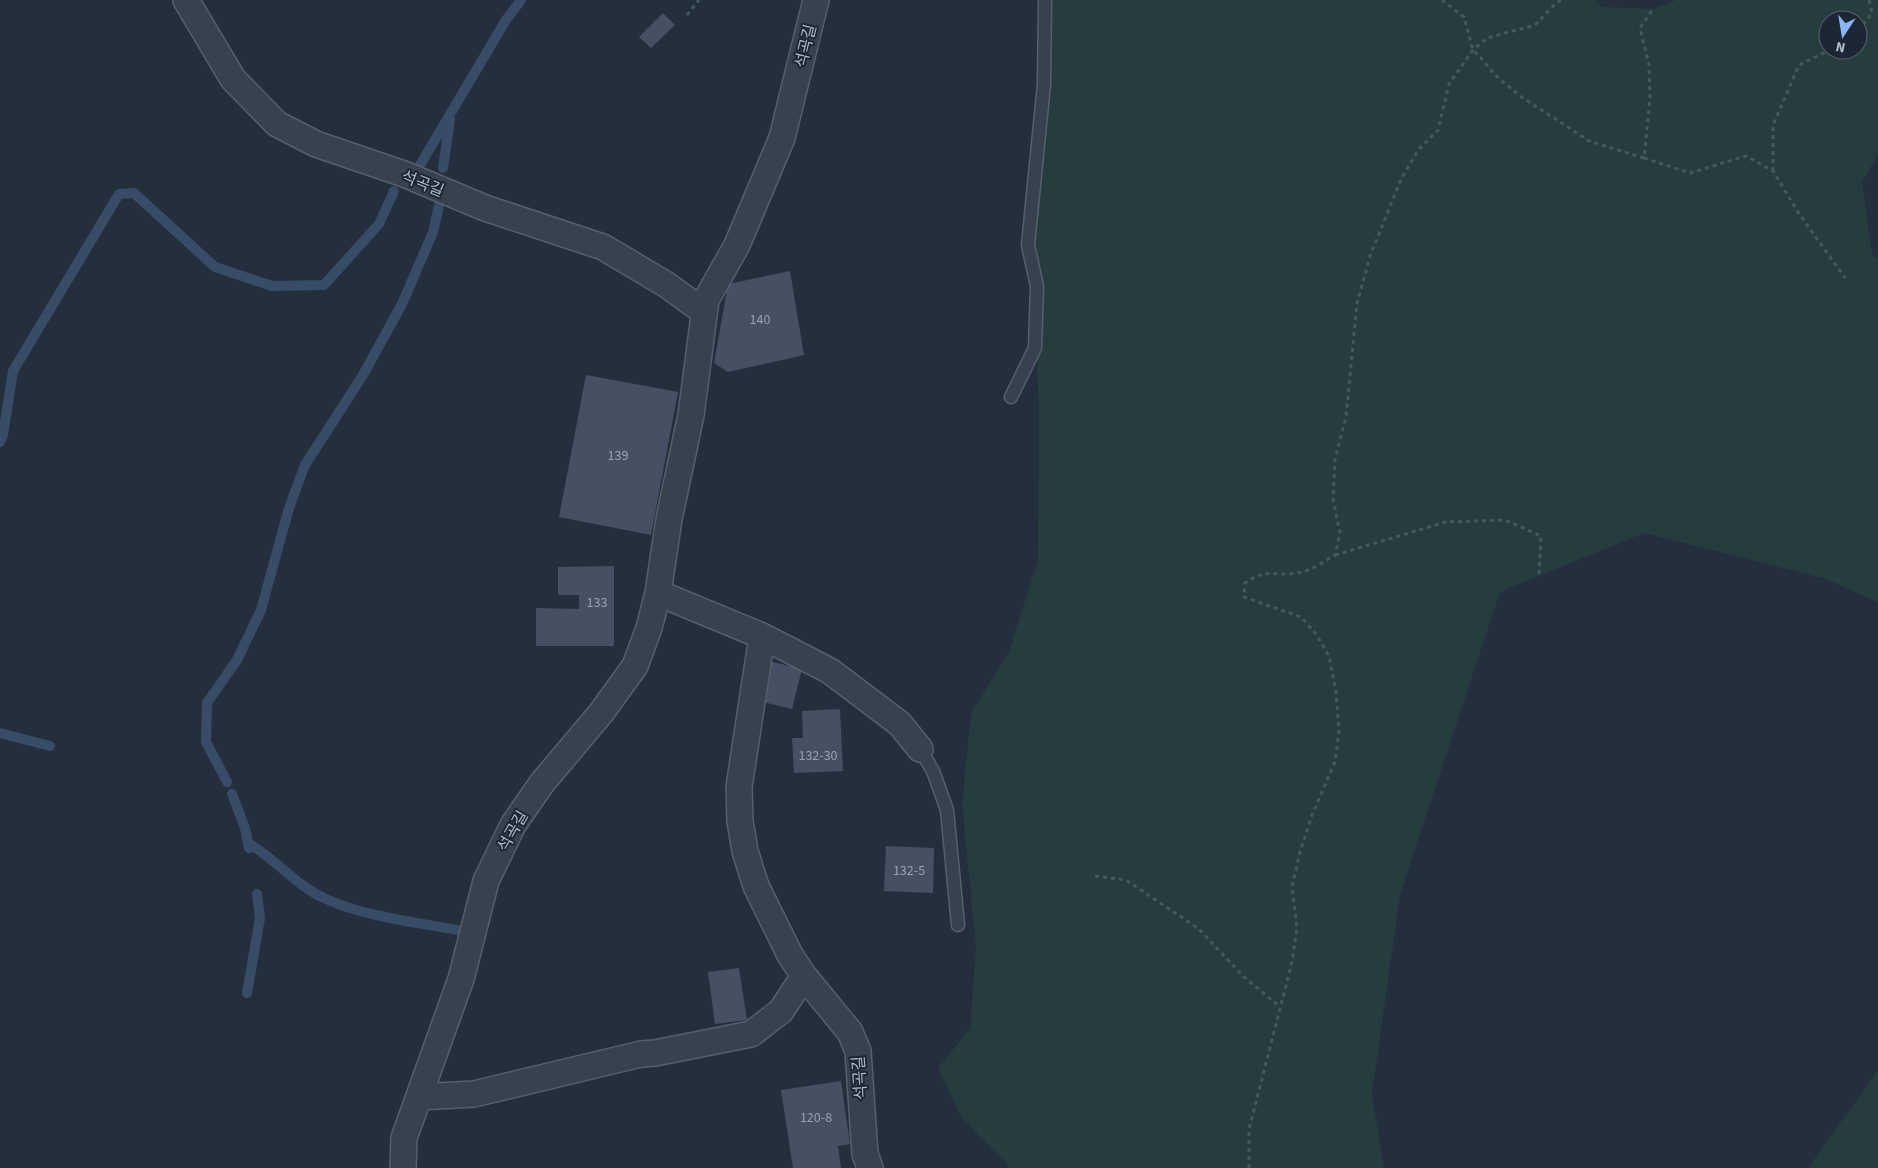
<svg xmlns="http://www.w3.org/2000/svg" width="1878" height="1168" viewBox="0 0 1878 1168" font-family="'Source Sans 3','Noto Sans KR',sans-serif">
<rect width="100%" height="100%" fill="#242f3e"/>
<path fill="#263c3f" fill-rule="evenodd" d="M 1049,0 L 1595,0 L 1602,7 L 1653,9 L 1676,0 L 1878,0 L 1878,154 L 1862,182 L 1872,254 L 1878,259 L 1878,602 L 1826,579 L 1644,533 L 1500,592 L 1400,895 L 1372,1094 L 1384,1168 L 1008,1168 L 1007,1164 L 961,1117 L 938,1068 L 970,1029 L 976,947 L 962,804 L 971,713 L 1009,652 L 1038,560 L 1039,412 L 1035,296 L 1024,240 ZM 1828,20 L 1858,20 L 1858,50 L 1828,50 Z
M 1878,1072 L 1878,1168 L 1808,1168 L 1876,1073 Z"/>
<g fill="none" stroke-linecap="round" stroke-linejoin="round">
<path stroke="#394c67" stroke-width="10" d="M 420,165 L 506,20 L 521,0
M 443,168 L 450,119
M 0,442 L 3,435 L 13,371 L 119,194 L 134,193 L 215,267 L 272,286 L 324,285 L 379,224 L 394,191
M 0,733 L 50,746
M 227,782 L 206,742 L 207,703 L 237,660 L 261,610 L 289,508 L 305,465 L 363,375 L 402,304 L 433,232 L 440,201
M 232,794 L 245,828 L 249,848
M 248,843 C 276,859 296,886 326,899 C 366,917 414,922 457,930
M 247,993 L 260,918 L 257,894"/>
</g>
<path fill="#455162" d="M 663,13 L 675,25 L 651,48 L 639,37 Z
M 790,271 L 804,355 L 728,372 L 714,363 L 728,284 Z
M 586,375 L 678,392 L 651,535 L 559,517 Z
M 614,566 L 614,646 L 536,646 L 536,608 L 579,609 L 579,595 L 558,595 L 558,567 Z
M 769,661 L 802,669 L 792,709 L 759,701 Z
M 840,709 L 843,771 L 794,773 L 792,738 L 803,738 L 802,711 Z
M 886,846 L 934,848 L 933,893 L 884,891 Z
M 739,968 L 747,1020 L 715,1024 L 708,972 Z
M 841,1081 L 850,1144 L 838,1146 L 841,1168 L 793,1168 L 781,1090 Z"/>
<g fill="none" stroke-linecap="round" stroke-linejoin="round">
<defs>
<path id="service" d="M 1011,397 L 1035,348 L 1037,286 L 1028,245 L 1044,84 L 1045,0
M 920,749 L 933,771 L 947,810 L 958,925"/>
<path id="minor" d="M 186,0 L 233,79 L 277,124 L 316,144 L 404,174 L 485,208 L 603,247 L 667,285 L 704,312
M 658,593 L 762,636 L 739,787 L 740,821 L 745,851 L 756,886 L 790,955 L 804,976 L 850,1032 L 858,1051 L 865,1154 L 870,1168
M 762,636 L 830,671 L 900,724 L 920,749
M 419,1097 L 474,1094 L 641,1054 L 655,1053 L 751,1034 L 781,1011 L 804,976
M 403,1168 L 404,1138 L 461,979 L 486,881 L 513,825 L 542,783 L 601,713 L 635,666 L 649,628 L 658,593 L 669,519 L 691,415 L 706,300 L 737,245 L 782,138 L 816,0"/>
</defs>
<use href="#service" stroke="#565f6c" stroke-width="15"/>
<use href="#minor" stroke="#565f6c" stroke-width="28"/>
<path stroke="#44595c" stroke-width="3" stroke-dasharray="4 4" stroke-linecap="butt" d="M 1442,0 L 1464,17 L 1473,50 L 1483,60 L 1495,75 L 1520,96 L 1589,141 L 1644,158 L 1650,99 L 1649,65 L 1640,28 L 1653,9
M 687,15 L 699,0
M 1858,31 L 1872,13 L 1869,0
M 1644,158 L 1690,173 L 1746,156 L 1773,171 L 1798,212 L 1845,278
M 1773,171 L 1773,125 L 1799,65 L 1830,50
M 1335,555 L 1446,522 L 1505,520 L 1541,536 L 1539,575
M 1095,876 L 1126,880 L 1199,929 L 1244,977 L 1279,1006
M 1249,1168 L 1249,1129 L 1292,962 L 1297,928 L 1292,887 L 1300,852 L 1312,815 L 1335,762 L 1339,731 L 1336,692 L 1329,656 L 1316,634 L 1301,617 L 1244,597 L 1245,583 C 1268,567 1273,577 1297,573 C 1311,571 1323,562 1335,555 L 1340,533 L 1333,499 L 1335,459 L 1346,417 L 1357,303 L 1370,256 L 1401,179 L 1419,149 L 1438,130 L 1449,84 L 1473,50 L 1487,38 L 1535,25 L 1556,3 L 1562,0"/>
<use href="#service" stroke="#38414e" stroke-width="12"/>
<use href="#minor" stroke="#38414e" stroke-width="25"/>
</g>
<g text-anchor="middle" stroke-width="4" stroke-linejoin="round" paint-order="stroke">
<g font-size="14" fill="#98a1af">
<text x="760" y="324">140</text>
<text x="618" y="460">139</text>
<text x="597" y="607">133</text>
<text x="818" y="760">132-30</text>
<text x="909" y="875">132-5</text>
<text x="816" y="1122">120-8</text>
</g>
<g font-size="16" fill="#b4bcc9" stroke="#1d2633">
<text transform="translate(805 46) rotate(-76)" y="6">석곡길</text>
<text transform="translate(423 183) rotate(22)" y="6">석곡길</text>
<text transform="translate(512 831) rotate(-60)" y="6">석곡길</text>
<text transform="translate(859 1078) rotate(-94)" y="6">석곡길</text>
</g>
</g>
<g transform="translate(1843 35) rotate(192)"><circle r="24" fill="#1d2633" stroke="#59626f"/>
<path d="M0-4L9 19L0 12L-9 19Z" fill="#8ab4f8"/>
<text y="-8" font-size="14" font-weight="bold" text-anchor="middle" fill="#b4bcc9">N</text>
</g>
</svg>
